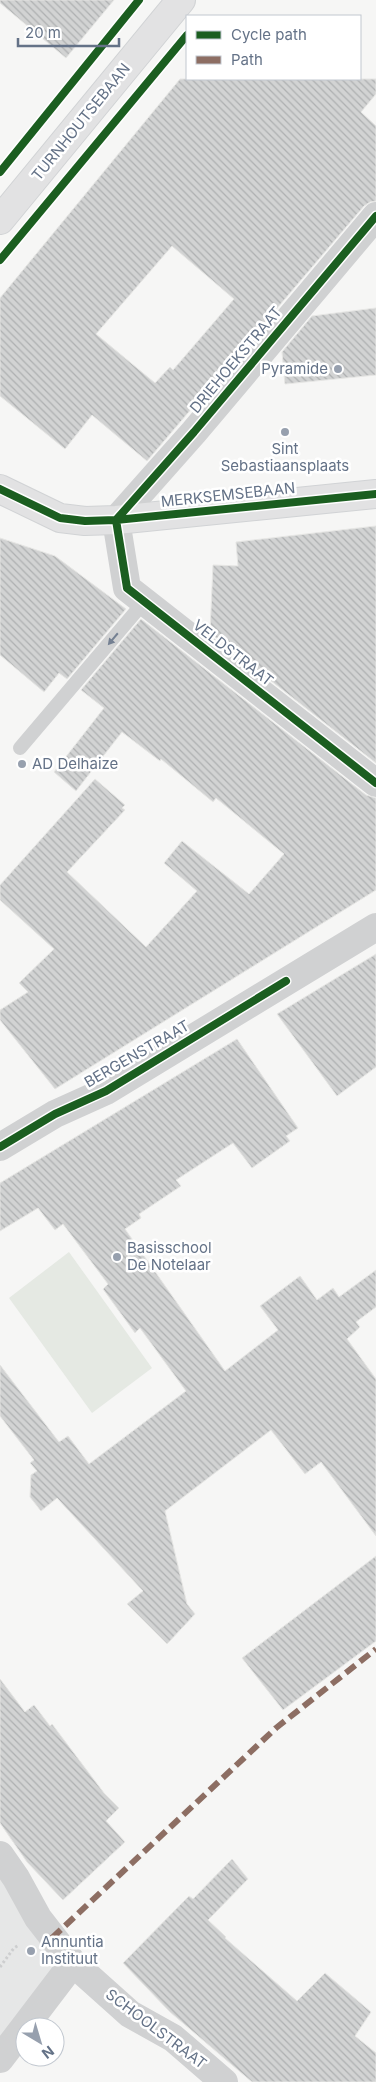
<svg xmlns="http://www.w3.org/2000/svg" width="376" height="2082" viewBox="0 0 376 2082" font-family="Inter,sans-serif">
<defs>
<pattern id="building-back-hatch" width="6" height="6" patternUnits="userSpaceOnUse" patternTransform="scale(1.25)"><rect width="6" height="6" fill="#d2d3d3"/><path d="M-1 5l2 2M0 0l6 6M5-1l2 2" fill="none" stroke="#aeb0b1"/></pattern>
</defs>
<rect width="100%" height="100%" fill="#f6f6f5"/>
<path fill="#e6e7e7" d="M 0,1855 L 73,1963 L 0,2059 Z"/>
<path fill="#e5e9e3" d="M 69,1252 L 152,1368 L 92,1413 L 9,1298 Z"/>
<path fill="url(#building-back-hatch)" stroke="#e6e6e4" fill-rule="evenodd" d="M 0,0 L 114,0 L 66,58 L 0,3 Z
M 180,79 L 376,79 L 376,94 L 361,112 L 376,126 L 376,201 L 370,202 L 364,206 L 147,461 L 92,415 L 65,449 L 0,396 L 0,298 ZM 172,246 L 234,299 L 173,370 L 170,367 L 155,383 L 96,334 Z
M 376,308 L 376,375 L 285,384 L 282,352 L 312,316 Z
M 376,526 L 376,763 L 210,633 L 213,565 L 238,566 L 236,542 Z
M 0,538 L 55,556 L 126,609 L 67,679 L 59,673 L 44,692 L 0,655 Z
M 141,619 L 366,795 L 376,798 L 376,890 L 55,1089 L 0,1020 L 0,1010 L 28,992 L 19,983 L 54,949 L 0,900 L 0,885 L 95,779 L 125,805 L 122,808 L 125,810 L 67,872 L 146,947 L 197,891 L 164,863 L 182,841 L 249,894 L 284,854 L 216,798 L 213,802 L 161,759 L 160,761 L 122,732 L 76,791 L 54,772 L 104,708 L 81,690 Z
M 376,954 L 376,1067 L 337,1096 L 277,1014 Z
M 237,1039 L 298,1128 L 286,1136 L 290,1141 L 252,1168 L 233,1143 L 176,1180 L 181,1186 L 139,1214 L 141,1218 L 125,1229 L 225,1371 L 278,1330 L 260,1306 L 300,1276 L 317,1300 L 333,1288 L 339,1297 L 376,1270 L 376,1307 L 356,1322 L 360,1327 L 347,1339 L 376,1379 L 376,1536 L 321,1462 L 305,1474 L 271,1430 L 165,1511 L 187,1604 L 195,1614 L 167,1644 L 127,1604 L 143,1591 L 57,1498 L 41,1511 L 30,1497 L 31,1475 L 37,1471 L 30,1463 L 34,1460 L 0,1416 L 0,1365 L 59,1442 L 68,1436 L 89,1464 L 186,1391 L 140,1328 L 135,1333 L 103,1289 L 108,1284 L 63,1224 L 55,1230 L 38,1208 L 0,1231 L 0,1183 Z
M 376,1556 L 376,1641 L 283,1710 L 242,1658 Z
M 0,1679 L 25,1712 L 34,1705 L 50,1726 L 52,1724 L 104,1793 L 119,1808 L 106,1821 L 125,1842 L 63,1900 L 27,1862 L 0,1823 Z
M 232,1859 L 248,1879 L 208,1920 L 226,1937 L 225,1938 L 297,2001 L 325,1973 L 371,2012 L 355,2036 L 376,2053 L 376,2082 L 252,2082 L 170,2012 L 123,1963 L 189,1896 L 193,1899 Z"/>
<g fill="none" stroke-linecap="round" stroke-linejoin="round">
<defs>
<path id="secondary" d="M 0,220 L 181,0
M 0,489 L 60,518 L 85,521 L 116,520 L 376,494"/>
</defs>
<use href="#secondary" stroke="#d1d3d5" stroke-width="30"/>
<path stroke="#cdcecf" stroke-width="3" stroke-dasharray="2.5 2.5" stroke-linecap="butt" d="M 0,1967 L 14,1948 L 19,1945"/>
<path stroke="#d0d1d2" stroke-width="14" d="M 20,748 L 144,602"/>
<path stroke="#d0d1d2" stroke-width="28" d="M 376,216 L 194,432 L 116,520 L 127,588 L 376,783
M 0,1147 L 55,1114 L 106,1091 L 376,927
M 0,1855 L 16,1878 L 38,1918 L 73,1963 L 130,2014 L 173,2038 L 224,2082
M 0,2059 L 73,1963"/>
<use href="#secondary" stroke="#e2e2e3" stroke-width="28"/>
<path stroke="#8d6e63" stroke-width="6" stroke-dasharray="12 6" stroke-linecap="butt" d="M 52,1938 L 276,1728 L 376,1649"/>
<defs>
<path id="cycleway" d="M 0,172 L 139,0
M 376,216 L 194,432 L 116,520 L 127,588 L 376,783
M 0,260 L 187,35
M 0,489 L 60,518 L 85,521 L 116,520 L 376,494
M 0,1147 L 55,1114 L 106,1091 L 286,981"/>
</defs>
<use href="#cycleway" stroke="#fff" stroke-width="11"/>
<use href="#cycleway" stroke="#1b5e20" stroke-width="8"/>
</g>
<defs><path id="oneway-solid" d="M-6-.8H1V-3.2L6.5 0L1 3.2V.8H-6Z" transform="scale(1.25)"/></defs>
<use fill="#748092" href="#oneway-solid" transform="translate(113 639) rotate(130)"/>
<g fill="#97a0ae" stroke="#fff" stroke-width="2">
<circle cx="338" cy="369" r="5"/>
<circle cx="285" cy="432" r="5"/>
<circle cx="22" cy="764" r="5"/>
<circle cx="117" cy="1257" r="5"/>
<circle cx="31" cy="1951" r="5"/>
</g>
<g text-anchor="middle" stroke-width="5" stroke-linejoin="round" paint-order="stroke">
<g font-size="15" fill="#647287" stroke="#fff">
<text transform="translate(81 122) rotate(-51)" y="5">TURNHOUTSEBAAN</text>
<text transform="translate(236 360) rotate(-50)" y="5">DRIEHOEKSTRAAT</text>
<text transform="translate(228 495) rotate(-6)" y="5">MERKSEMSEBAAN</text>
<text transform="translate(233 653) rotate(38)" y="5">VELDSTRAAT</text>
<text transform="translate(137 1054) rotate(-30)" y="5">BERGENSTRAAT</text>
<text transform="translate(156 2029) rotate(37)" y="5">SCHOOLSTRAAT</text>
</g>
<g font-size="15" fill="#647287" stroke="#fff" text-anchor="start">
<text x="328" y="374" text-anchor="end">Pyramide</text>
<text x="285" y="454" text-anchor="middle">Sint<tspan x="285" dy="17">Sebastiaansplaats</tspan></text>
<text x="32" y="769">AD Delhaize</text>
<text x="127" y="1253">Basisschool<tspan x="127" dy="17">De Notelaar</tspan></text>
<text x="41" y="1947">Annuntia<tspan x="41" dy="17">Instituut</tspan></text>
</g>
</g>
<rect x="186" y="15" width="175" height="65" fill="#ffffff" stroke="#c1c7cf"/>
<rect x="196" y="31" width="25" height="8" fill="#1b5e20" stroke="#c1c7cf"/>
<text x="231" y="40" font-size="15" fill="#647287">Cycle path</text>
<rect x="196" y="56" width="25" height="8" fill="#8d6e63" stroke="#c1c7cf"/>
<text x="231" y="65" font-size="15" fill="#647287">Path</text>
<g transform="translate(40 2042) rotate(142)"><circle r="24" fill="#ffffff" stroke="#c1c7cf"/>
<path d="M0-4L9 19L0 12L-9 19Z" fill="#97a0ae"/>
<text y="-8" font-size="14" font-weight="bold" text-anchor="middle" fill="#647287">N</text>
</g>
<path d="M18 38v8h101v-8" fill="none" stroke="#647287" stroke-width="2.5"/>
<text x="25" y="38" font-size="15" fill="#647287" stroke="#ffffff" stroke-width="4" paint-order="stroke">20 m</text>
</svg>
